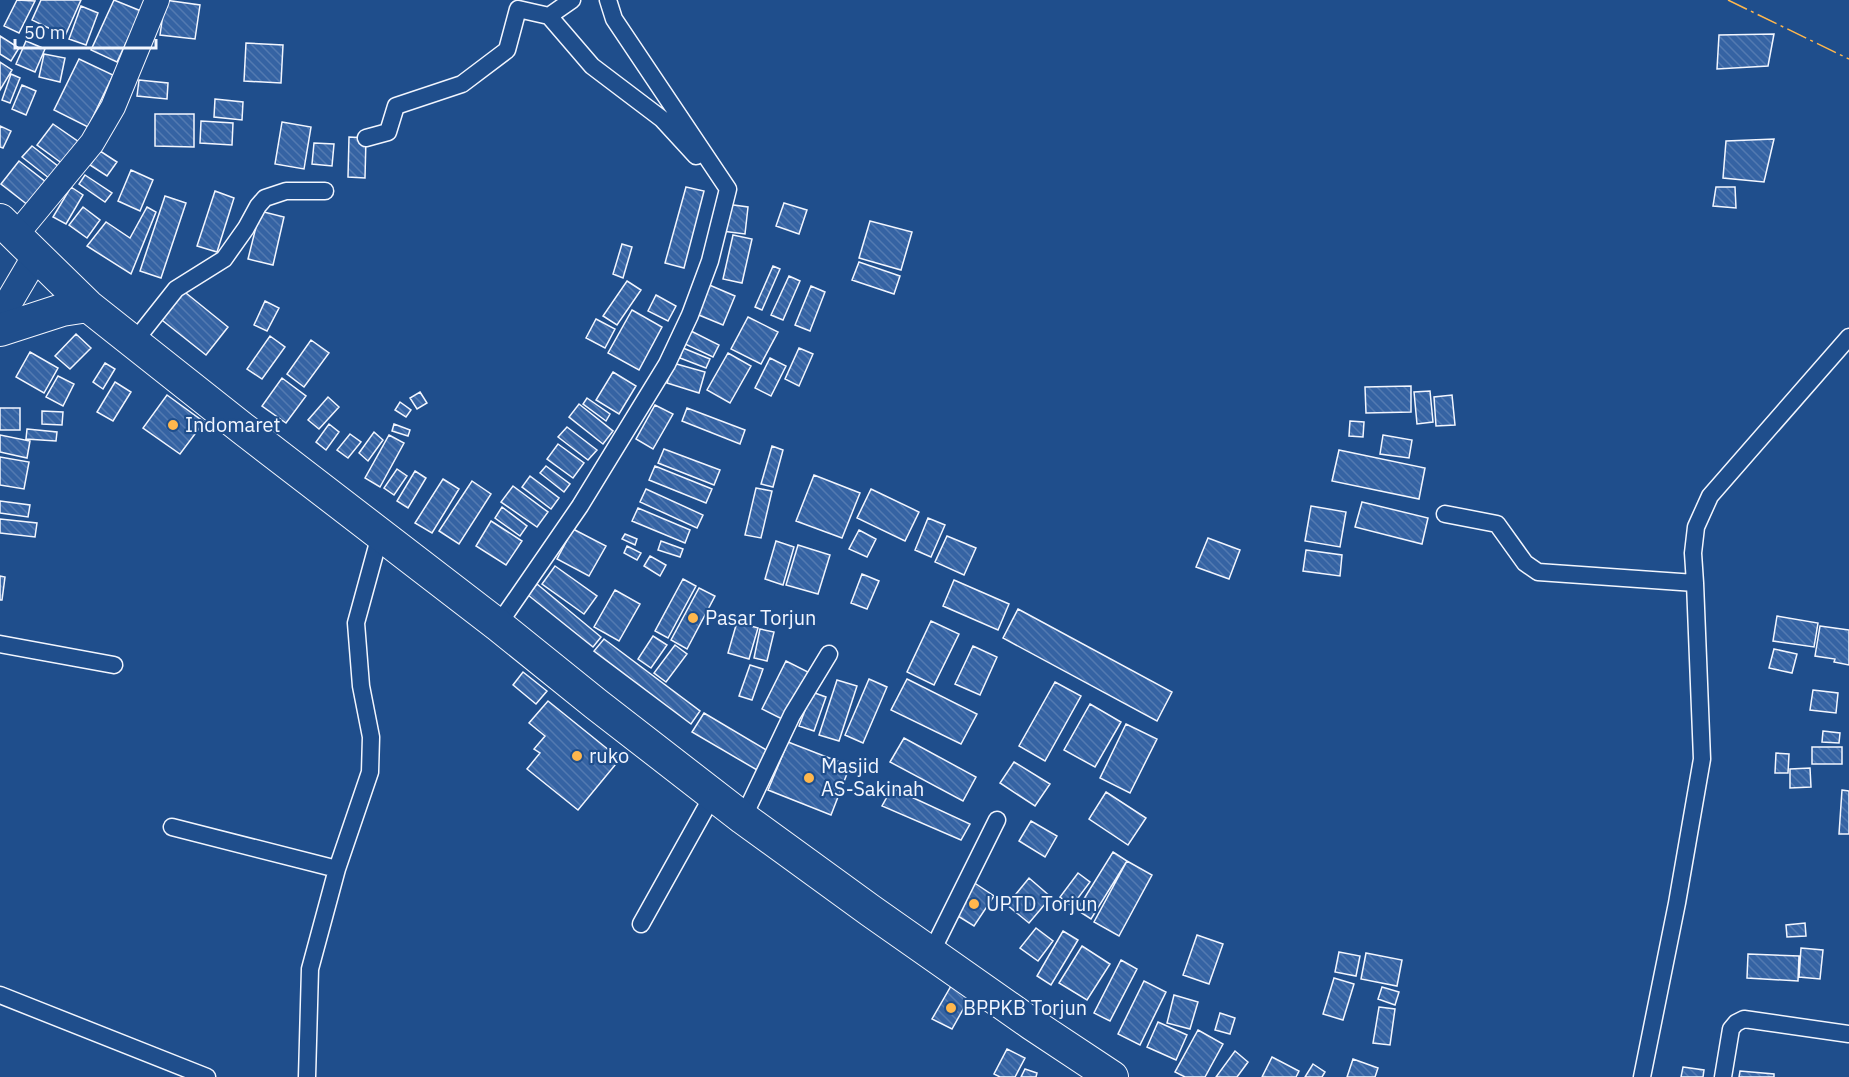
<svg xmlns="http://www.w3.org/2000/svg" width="1849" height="1077" viewBox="0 0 1849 1077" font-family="'IBM Plex Sans',sans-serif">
<defs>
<pattern id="building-back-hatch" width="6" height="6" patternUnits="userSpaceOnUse" patternTransform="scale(1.5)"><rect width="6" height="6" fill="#3563a3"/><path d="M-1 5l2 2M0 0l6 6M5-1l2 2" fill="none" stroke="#537ab1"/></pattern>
</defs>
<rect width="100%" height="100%" fill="#1f4e8c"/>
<path fill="url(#building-back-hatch)" stroke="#f2f6ff" stroke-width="1.5" d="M 17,0 L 35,1 L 19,33 L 4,26 Z
M 41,0 L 81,0 L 65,36 L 32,20 Z
M 114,0 L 141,11 L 117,62 L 91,50 Z
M 165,0 L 200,5 L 195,39 L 160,35 Z
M 81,6 L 98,13 L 86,45 L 69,39 Z
M 1774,34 L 1768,66 L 1717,69 L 1719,35 Z
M 0,36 L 19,48 L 11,61 L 0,54 Z
M 26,41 L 45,49 L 35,72 L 16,64 Z
M 246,43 L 283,45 L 281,83 L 244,81 Z
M 44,54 L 65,58 L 60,82 L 39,77 Z
M 79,59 L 113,75 L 88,127 L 54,110 Z
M 0,62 L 12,70 L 0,90 Z
M 11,74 L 20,78 L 10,103 L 2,100 Z
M 139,80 L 168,83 L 167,99 L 137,96 Z
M 22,85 L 36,91 L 26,115 L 12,109 Z
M 215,99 L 243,102 L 242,120 L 214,117 Z
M 155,114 L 194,114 L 194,147 L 155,146 Z
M 201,121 L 233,123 L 232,145 L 200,143 Z
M 282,122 L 311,127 L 304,169 L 275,164 Z
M 53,124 L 79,142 L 63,164 L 37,145 Z
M 0,126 L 11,131 L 3,148 L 0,147 Z
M 349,137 L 366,138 L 365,178 L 348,177 Z
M 1774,139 L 1764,182 L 1723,178 L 1726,141 Z
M 314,143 L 334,144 L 332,166 L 312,164 Z
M 32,146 L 63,170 L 54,182 L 22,157 Z
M 100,151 L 117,162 L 107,176 L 90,165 Z
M 19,161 L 51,186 L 33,209 L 1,184 Z
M 131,170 L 153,180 L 140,211 L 118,201 Z
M 85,175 L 112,193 L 105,202 L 79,184 Z
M 71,187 L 83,195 L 66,224 L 53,217 Z
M 686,187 L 704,191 L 684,268 L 665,263 Z
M 1716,187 L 1735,187 L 1736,208 L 1713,206 Z
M 215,191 L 234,198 L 217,252 L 197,246 Z
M 165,196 L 186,203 L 161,278 L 140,271 Z
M 784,203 L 807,210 L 799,234 L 776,226 Z
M 726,204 L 748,207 L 745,234 L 722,231 Z
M 83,207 L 100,220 L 87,238 L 69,225 Z
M 147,207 L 156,212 L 131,274 L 87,246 L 106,222 L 130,238 Z
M 260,211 L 284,217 L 273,265 L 248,259 Z
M 870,221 L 912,232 L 901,270 L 859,258 Z
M 733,235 L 752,239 L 742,283 L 723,279 Z
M 622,244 L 632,247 L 623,278 L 613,274 Z
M 859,262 L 900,276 L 894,294 L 852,280 Z
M 773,266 L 780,269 L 762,310 L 755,307 Z
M 789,276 L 800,281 L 783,320 L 771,315 Z
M 627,281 L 641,290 L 617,325 L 603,316 Z
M 707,284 L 735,296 L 723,325 L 694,313 Z
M 811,286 L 825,292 L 810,331 L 795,325 Z
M 181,289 L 228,327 L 206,355 L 158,317 Z
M 656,295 L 676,306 L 668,321 L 648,311 Z
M 265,301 L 279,308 L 267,331 L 254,325 Z
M 632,310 L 662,327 L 639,370 L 608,353 Z
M 748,317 L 778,332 L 761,364 L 731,349 Z
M 596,319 L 615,329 L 605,348 L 586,338 Z
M 691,331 L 719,345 L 713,357 L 685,344 Z
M 76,334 L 91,348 L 70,369 L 55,356 Z
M 270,336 L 285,347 L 262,379 L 247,369 Z
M 311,340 L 329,353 L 304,387 L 287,374 Z
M 683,348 L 710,359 L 706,368 L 680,358 Z
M 799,348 L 813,354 L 799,386 L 785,379 Z
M 30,352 L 58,368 L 44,393 L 16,377 Z
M 728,353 L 751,366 L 730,403 L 707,390 Z
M 770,358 L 786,366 L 771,396 L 755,388 Z
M 105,363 L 115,369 L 103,389 L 93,382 Z
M 673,363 L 705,372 L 699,393 L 667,383 Z
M 613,372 L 636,386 L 619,414 L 596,400 Z
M 58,376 L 74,384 L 63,406 L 46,397 Z
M 282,378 L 306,396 L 286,423 L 262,406 Z
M 115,382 L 131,392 L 113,421 L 97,412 Z
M 1411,386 L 1411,412 L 1366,413 L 1365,387 Z
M 1430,391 L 1433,422 L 1417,424 L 1414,392 Z
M 420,392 L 427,403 L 417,409 L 410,398 Z
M 167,395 L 204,422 L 180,454 L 143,428 Z
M 1452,395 L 1455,425 L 1436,426 L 1434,397 Z
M 328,397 L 339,407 L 319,429 L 308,420 Z
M 587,398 L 610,414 L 606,421 L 583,404 Z
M 400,402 L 411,410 L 406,417 L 395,410 Z
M 579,404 L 613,431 L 603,444 L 569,417 Z
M 655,405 L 673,414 L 653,449 L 636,439 Z
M 0,408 L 20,408 L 20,430 L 0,430 Z
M 687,408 L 745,430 L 740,444 L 682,421 Z
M 42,411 L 63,412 L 62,425 L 42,424 Z
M 1350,421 L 1364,422 L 1363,437 L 1349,436 Z
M 329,424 L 339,432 L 326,450 L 316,442 Z
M 394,424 L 410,430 L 408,436 L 392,431 Z
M 567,427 L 597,450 L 588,460 L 558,437 Z
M 27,429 L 57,432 L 56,441 L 26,439 Z
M 374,432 L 383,440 L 368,461 L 359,453 Z
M 350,434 L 361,442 L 348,458 L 337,450 Z
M 0,435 L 30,441 L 27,458 L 0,452 Z
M 389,435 L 404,443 L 380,487 L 365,478 Z
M 1383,435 L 1412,440 L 1409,458 L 1380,454 Z
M 558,444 L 584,463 L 573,478 L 547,459 Z
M 772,446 L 783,450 L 773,487 L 761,484 Z
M 664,449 L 720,470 L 714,485 L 658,463 Z
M 1339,450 L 1425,468 L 1419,499 L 1332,481 Z
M 0,457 L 29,462 L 24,489 L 0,485 Z
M 546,466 L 570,484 L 564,492 L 540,473 Z
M 655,466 L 712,489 L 706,503 L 649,480 Z
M 397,469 L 407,476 L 394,495 L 384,488 Z
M 415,471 L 426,478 L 408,508 L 397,501 Z
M 814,475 L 860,493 L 842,538 L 796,521 Z
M 530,476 L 559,498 L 551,509 L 522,487 Z
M 443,479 L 459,489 L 432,533 L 415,523 Z
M 472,481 L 491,494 L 459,544 L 439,531 Z
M 513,486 L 548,512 L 537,527 L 501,502 Z
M 756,488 L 772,491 L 761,538 L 745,535 Z
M 646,489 L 703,515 L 697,528 L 640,502 Z
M 871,489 L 919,512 L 905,541 L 857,518 Z
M 0,501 L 30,505 L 28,517 L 0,513 Z
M 1362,502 L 1428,518 L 1422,544 L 1355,527 Z
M 1311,506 L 1346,512 L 1340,547 L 1305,541 Z
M 502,507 L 527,526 L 520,536 L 495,518 Z
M 638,508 L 690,530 L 685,543 L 632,521 Z
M 928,518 L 945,525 L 931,557 L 915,550 Z
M 0,519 L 37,523 L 35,537 L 0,533 Z
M 491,521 L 522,541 L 506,565 L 476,546 Z
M 573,529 L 606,546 L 589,576 L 557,559 Z
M 859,530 L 876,539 L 867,557 L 849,549 Z
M 625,534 L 637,539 L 635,545 L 622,539 Z
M 947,536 L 976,548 L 964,575 L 935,562 Z
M 1208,538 L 1240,550 L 1229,579 L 1196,567 Z
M 661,541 L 683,549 L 680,557 L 658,550 Z
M 776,541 L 794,547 L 783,585 L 765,579 Z
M 798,545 L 830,555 L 818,594 L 786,585 Z
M 627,546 L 641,553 L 637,560 L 624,553 Z
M 1306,550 L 1342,555 L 1340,576 L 1303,571 Z
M 650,556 L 666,565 L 660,576 L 644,566 Z
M 555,566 L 597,596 L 584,614 L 542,584 Z
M 862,574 L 879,581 L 867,609 L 851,603 Z
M 0,576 L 5,577 L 2,600 L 0,600 Z
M 683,579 L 696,586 L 668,638 L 655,631 Z
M 954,580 L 1009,604 L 998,630 L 943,606 Z
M 537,584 L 601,637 L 593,647 L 528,595 Z
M 699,588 L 715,596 L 687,649 L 671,640 Z
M 615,590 L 640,604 L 619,641 L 594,627 Z
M 1018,609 L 1172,692 L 1157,721 L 1003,638 Z
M 1777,616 L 1818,623 L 1814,647 L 1773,641 Z
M 931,621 L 959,634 L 934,685 L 907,672 Z
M 737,622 L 758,628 L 749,659 L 728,653 Z
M 1820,626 L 1849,630 L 1849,665 L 1834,662 L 1835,659 L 1815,656 Z
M 760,629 L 774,632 L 767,661 L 754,658 Z
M 653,636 L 667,645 L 651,668 L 638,659 Z
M 604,639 L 700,711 L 691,724 L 594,651 Z
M 675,645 L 687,654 L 666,682 L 654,673 Z
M 973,646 L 997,657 L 980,695 L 955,684 Z
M 1774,649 L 1797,654 L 1792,673 L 1769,668 Z
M 786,661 L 808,672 L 784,720 L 762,709 Z
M 750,665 L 763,669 L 752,700 L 739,696 Z
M 523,672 L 547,691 L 536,704 L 513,685 Z
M 869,679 L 887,687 L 863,743 L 845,735 Z
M 907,679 L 977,714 L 961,744 L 891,710 Z
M 837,680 L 857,686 L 839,741 L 819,735 Z
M 1055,682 L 1081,696 L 1045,761 L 1019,746 Z
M 1813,690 L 1838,693 L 1836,713 L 1810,710 Z
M 812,692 L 826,697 L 814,731 L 799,726 Z
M 548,701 L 620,759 L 578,810 L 527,769 L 540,753 L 534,749 L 545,736 L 529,723 Z
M 1090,704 L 1121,722 L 1095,767 L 1064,750 Z
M 704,713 L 768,751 L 757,770 L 692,732 Z
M 1126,724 L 1157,739 L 1130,793 L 1100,778 Z
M 1823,731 L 1840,733 L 1839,743 L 1822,742 Z
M 904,738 L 976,777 L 963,801 L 890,762 Z
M 788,742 L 850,766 L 831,815 L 768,790 Z
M 1812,747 L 1842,747 L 1842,764 L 1812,764 Z
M 1776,753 L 1789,754 L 1788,773 L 1775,773 Z
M 1014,762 L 1050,784 L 1035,806 L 1000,783 Z
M 1810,768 L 1811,787 L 1790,788 L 1790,769 Z
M 892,788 L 970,824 L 961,840 L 882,806 Z
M 1842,790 L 1849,791 L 1849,834 L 1839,834 Z
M 1106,792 L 1146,818 L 1128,845 L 1089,819 Z
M 1031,821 L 1057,836 L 1045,857 L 1019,841 Z
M 1113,852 L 1127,861 L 1091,919 L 1077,910 Z
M 1127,861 L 1152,875 L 1119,936 L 1094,922 Z
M 1078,873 L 1090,882 L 1072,906 L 1060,897 Z
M 1029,878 L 1051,897 L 1029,923 L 1007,905 Z
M 973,882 L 994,896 L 974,926 L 953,913 Z
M 1805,923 L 1806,936 L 1787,937 L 1786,925 Z
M 1036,928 L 1053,941 L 1038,961 L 1020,948 Z
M 1063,931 L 1078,940 L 1051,985 L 1037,976 Z
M 1197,935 L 1223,944 L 1209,984 L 1183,975 Z
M 1082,946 L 1110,964 L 1087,1000 L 1059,983 Z
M 1801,948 L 1823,950 L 1820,979 L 1799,977 Z
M 1339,952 L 1360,956 L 1356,976 L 1335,972 Z
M 1366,953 L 1402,960 L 1397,986 L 1361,979 Z
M 1748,954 L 1799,956 L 1798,981 L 1747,978 Z
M 1121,960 L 1137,969 L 1110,1021 L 1094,1013 Z
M 1334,978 L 1354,984 L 1343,1020 L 1323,1014 Z
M 1144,981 L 1166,992 L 1140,1045 L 1118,1034 Z
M 951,986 L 970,997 L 952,1029 L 932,1019 Z
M 1382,987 L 1399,992 L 1395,1005 L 1378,999 Z
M 1174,995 L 1198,1002 L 1190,1029 L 1167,1023 Z
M 1379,1007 L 1395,1009 L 1390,1045 L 1373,1043 Z
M 1220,1013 L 1235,1018 L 1230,1034 L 1215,1030 Z
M 1158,1022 L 1187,1035 L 1176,1060 L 1147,1047 Z
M 1198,1030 L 1223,1044 L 1205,1077 L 1185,1077 L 1175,1072 Z
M 1007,1049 L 1025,1058 L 1015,1077 L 1000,1077 L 994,1074 Z
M 1235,1051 L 1248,1062 L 1237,1077 L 1216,1077 Z
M 1272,1057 L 1299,1071 L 1296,1077 L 1262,1077 Z
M 1353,1059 L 1378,1068 L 1375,1077 L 1347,1077 Z
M 1313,1064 L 1325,1072 L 1322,1077 L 1305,1077 Z
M 1683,1067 L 1704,1070 L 1703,1077 L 1681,1077 Z
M 1025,1069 L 1037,1073 L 1036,1077 L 1021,1077 Z
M 1740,1071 L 1774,1074 L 1774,1077 L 1739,1077 Z"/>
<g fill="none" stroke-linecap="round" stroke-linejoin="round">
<defs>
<path id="street" d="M 572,0 L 549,16 L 592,66 L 662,119 L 696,156
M 366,138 L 388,132 L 396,106 L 462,84 L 507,50 L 518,9 L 549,16
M 134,342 L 176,289 L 224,259 L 246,228 L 258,206 L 265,198 L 286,191 L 325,191
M 1445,514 L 1497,524 L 1525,563 L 1538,572 L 1695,583 L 1693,553 L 1696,527 L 1710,496 L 1849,337
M 498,625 L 580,506 L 667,364 L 690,315 L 710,261 L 728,189 L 614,19 L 608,0
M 0,644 L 114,665
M 743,818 L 792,715 L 829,654
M 172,827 L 337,869
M 641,924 L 713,795
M 931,953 L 997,820
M 0,995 L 207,1077
M 307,1077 L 310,969 L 337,869 L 370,772 L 371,737 L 361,686 L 356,623 L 380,535
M 1642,1077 L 1677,903 L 1702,759 L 1695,583
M 1723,1077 L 1731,1029 L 1736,1023 L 1744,1019 L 1849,1034"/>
<path id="secondary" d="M 16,235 L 92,143 L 113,107 L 157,0"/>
<path id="primary" d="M 0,317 L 36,256"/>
<path id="highway" d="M 0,220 L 88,306 L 242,428 L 498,625 L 596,704 L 743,818 L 871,911 L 1032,1024 L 1112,1077
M 0,330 L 62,310 L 88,306"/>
</defs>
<use href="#street" stroke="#f2f6ff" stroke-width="19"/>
<use href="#secondary" stroke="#f2f6ff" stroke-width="26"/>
<use href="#primary" stroke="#f2f6ff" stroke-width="29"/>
<use href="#highway" stroke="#f2f6ff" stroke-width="34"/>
<use href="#street" stroke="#1f4e8c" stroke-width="16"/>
<use href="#secondary" stroke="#1f4e8c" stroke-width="24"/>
<use href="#primary" stroke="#1f4e8c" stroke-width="27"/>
<use href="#highway" stroke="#1f4e8c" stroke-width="32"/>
<path stroke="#ffb74d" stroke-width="1.5" stroke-dasharray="21 4.5 3 4.5" stroke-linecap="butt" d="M 1728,0 L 1849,59"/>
</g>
<g fill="#ffb74d" stroke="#1f4e8c" stroke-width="2">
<circle cx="173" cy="425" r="6"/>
<circle cx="693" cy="618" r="6"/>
<circle cx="577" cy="756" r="6"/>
<circle cx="809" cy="778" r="6"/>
<circle cx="974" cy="904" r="6"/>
<circle cx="951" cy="1008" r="6"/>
</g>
<g text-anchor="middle" stroke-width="4.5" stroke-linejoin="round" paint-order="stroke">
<g font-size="20" fill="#f2f6ff" stroke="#1f4e8c" text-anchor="start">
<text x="185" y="432">Indomaret</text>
<text x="705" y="625">Pasar Torjun</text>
<text x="589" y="763">ruko</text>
<text x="821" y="773">Masjid<tspan x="821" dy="23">AS-Sakinah</tspan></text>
<text x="986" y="911">UPTD Torjun</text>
<text x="963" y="1015">BPPKB Torjun</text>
</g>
</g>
<path d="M15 39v9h141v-9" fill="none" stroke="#f2f6ff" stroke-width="3"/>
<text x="24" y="39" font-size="18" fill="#f2f6ff" stroke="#1f4e8c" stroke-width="4.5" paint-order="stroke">50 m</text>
</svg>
